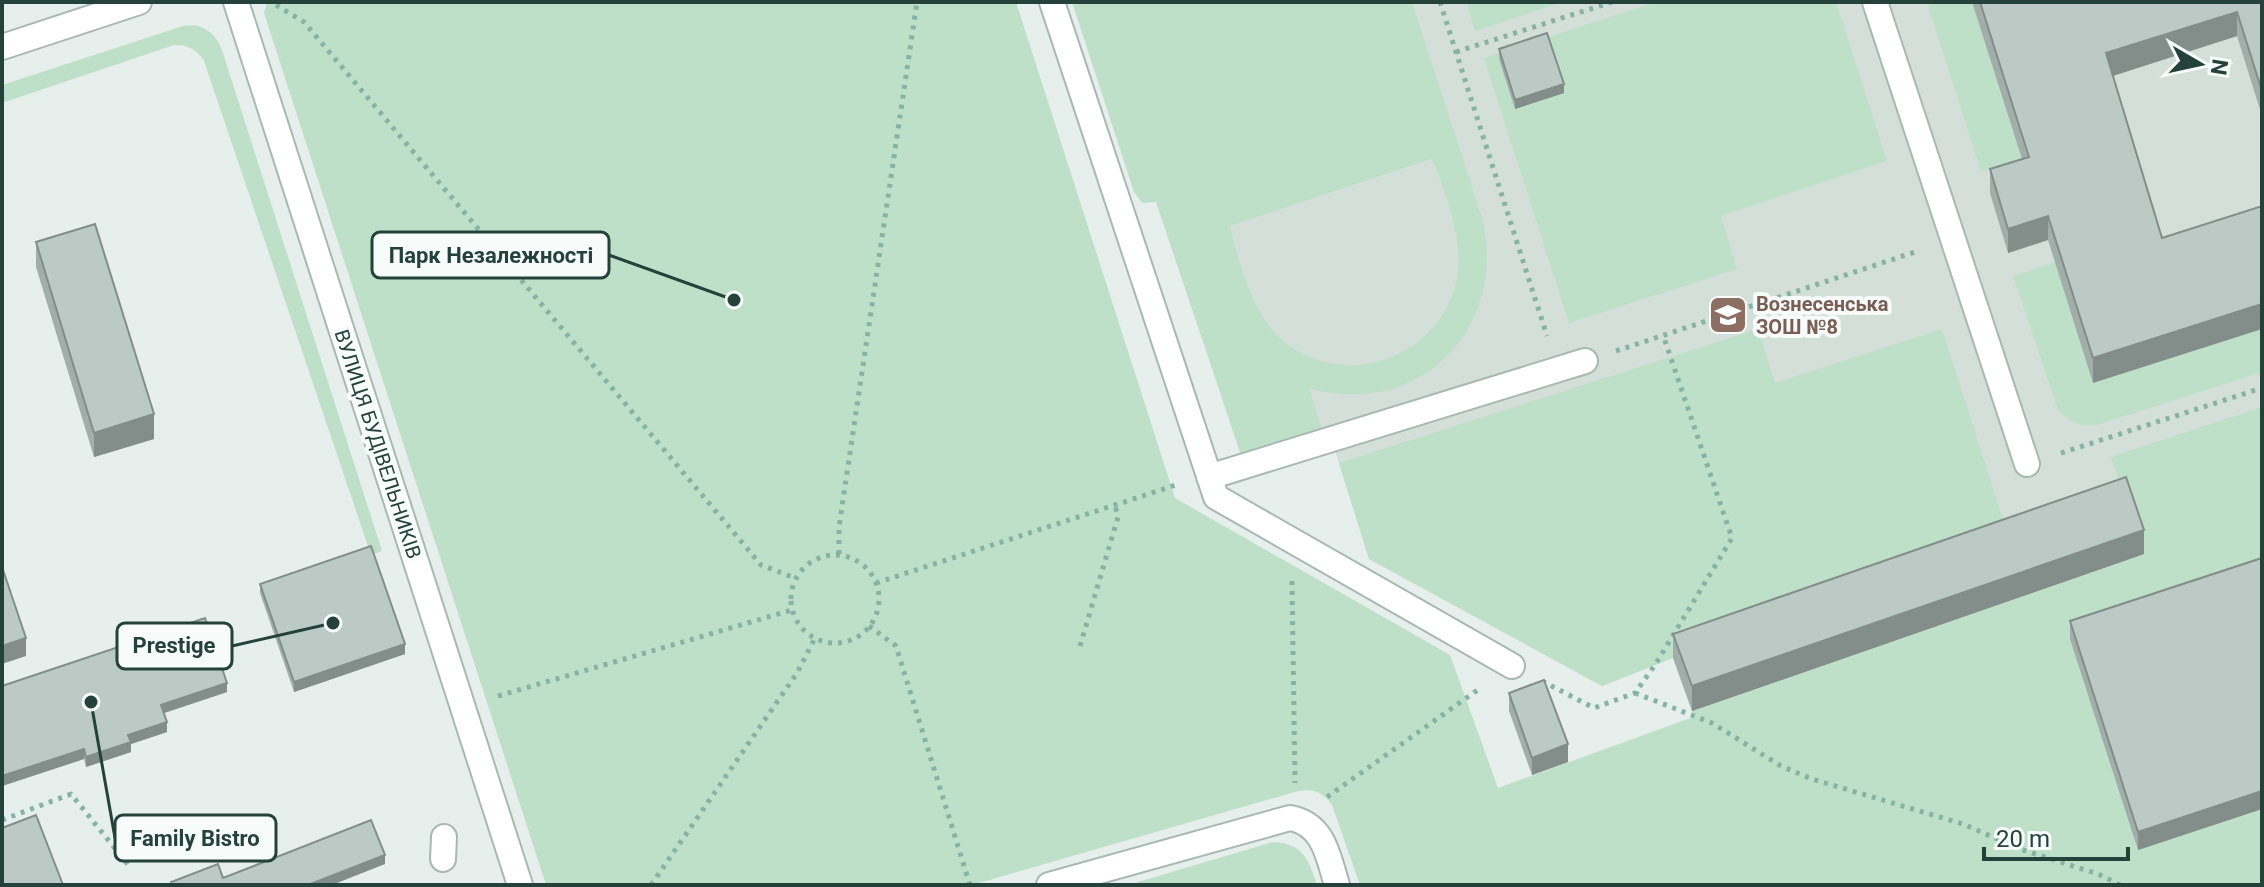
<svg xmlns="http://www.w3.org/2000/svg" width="2264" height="887" viewBox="0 0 2264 887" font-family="Roboto,sans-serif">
<rect width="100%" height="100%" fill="#e6efeb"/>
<path fill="#d4dfda" d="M 1090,2 L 2262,2 L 2262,513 L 1692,711 L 1673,658 L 1602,686 L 1369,559 L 1328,428 L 1241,455 Z"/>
<path fill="#bfe0c8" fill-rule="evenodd" d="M 267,2 L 1016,2 L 1175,498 L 1450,655 L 1498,788 L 1693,717 L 1692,711 L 2143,554 L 2111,457 L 2262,407 L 2262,885 L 1360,885 L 1332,805 C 1322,791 1311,788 1295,792 L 972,885 L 546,885 L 264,13 Z
M 1072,2 L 1412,2 L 1483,221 C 1507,330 1418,420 1309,388 L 1322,430 L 1241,455 L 1156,202 L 1142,203 L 1134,192 ZM 1432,159 C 1445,190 1462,237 1458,271 C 1448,357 1341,396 1278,336 C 1254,314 1237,258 1230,226 Z
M 1466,2 L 1563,2 L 1475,31 Z
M 1656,2 L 1836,2 L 1887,161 L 1721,216 L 1737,269 L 1569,323 L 1484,58 Z
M 1927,2 L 1972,2 L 2022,159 L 1981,172 Z
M 194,25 C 209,29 216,35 222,50 L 382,551 L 371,555 L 204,61 C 197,49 188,45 174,45 L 2,103 L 2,85 L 183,26 Z
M 2055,262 L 2262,329 L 2262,372 L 2100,424 C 2081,428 2071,424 2058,410 L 2013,276 Z
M 1758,329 L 1775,383 L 1942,329 L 2010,541 L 1673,658 L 1602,686 L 1369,559 L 1339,463 Z
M 1273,842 C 1304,844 1308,859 1317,885 L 1128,885 Z"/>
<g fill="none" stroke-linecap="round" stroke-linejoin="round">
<defs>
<path id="lane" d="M 1052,2 L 1216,497 L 1512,666
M 1875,2 L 2027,464
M 1209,477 L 1585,361
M 443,859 L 444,837"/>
<path id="street" d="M 236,2 L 520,885
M 2,47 L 139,2
M 1049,885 L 1290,818 C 1324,824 1328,856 1337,885"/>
</defs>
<use href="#lane" stroke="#a8b8b2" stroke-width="28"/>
<use href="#street" stroke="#a8b8b2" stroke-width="28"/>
<path stroke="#86b3a5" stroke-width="5" stroke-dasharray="4 6" stroke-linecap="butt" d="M 1440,2 L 1547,336
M 276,5 L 304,22 L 761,565 L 795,578
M 1456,52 L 1612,2
M 1616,351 L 1918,251
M 2061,453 L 2262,388
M 839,554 L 839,527 L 917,2
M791 599a44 44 0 1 1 88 0a44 44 0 1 1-88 0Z
M 1292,581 L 1295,783
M 876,583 L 1176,485
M 869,626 L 896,646 L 970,885
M 1080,646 L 1118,517 L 1115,505
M 1542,681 L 1594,708 L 1635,693 L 1655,665 L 1732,538 L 1663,335
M 1635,693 L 1712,723 L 1781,766 L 1812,779 L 1963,824 L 2020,849 L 2098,874 L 2120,885
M 498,696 L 792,610
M 1327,797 L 1479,689
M 2,820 L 71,794 L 130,867
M 651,885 L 797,673 L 815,638"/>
<use href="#lane" stroke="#fff" stroke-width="24"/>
<use href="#street" stroke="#fff" stroke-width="24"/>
</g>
<path fill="#a1aea9" d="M 1972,2 L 2262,2 L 2262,116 L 2237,36 L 2113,76 L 2093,383 L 2048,240 L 2008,253 L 1990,193 L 1990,169 L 2022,159 Z
M 1499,49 L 1564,93 L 1515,109 L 1499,59 Z
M 36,242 L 154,439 L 94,457 L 36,267 Z
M 2144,554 L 1692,711 L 1673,658 L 1673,634 Z
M 2262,558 L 2262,809 L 2138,850 L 2070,639 L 2070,621 Z
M 260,584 L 405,654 L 294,692 L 260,593 Z
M 2,686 L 227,692 L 164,713 L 167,732 L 131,744 L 131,752 L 86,767 L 84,759 L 2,786 Z
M 1509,693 L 1568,762 L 1532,775 L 1509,711 Z"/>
<path fill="#838d89" d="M 2237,12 L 2237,36 L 2106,78 L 2106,53 Z
M 1564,84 L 1564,93 L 1515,109 L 1515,100 Z
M 2048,216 L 2048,240 L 2008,253 L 2008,229 Z
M 2262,304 L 2262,329 L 2093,383 L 2093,358 Z
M 154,414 L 154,439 L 94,457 L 94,433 Z
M 2144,530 L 2144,554 L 1692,711 L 1692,686 Z
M 26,638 L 26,656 L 2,664 L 2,646 Z
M 405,644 L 405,654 L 294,692 L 294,682 Z
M 227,683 L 227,692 L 161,714 L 161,705 Z
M 167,722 L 167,732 L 131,744 L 131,752 L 86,767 L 86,757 L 128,735 Z
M 1568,744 L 1568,762 L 1532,775 L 1532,758 Z
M 84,749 L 84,759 L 2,786 L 2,776 Z
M 2262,791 L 2262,809 L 2138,850 L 2138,832 Z
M 385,855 L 385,864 L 332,885 L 308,885 Z"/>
<path fill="#bbcac4" stroke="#838d89" stroke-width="2" d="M 1980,2 L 2262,2 L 2262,91 L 2237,12 L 2106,53 L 2162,238 L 2262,206 L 2262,304 L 2093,358 L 2048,216 L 2008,229 L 1990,169 L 2029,157 Z
M 1547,33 L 1564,84 L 1515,100 L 1499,49 Z
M 95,224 L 154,414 L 94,433 L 36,242 Z
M 2126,477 L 2144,530 L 1692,686 L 1673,634 Z
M 371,546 L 405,644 L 294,682 L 260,584 Z
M 2262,558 L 2262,791 L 2138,832 L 2070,621 Z
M 2,567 L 26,638 L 2,646 Z
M 205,618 L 227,683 L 161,705 L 167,722 L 128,735 L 131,742 L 86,757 L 84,749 L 2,776 L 2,686 Z
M 1544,680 L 1568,744 L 1532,758 L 1509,693 Z
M 36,815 L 63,885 L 2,885 L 2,828 Z
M 371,820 L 385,855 L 308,885 L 172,885 L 171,882 L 218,864 L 223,878 Z"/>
<defs>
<symbol id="school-square" viewBox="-11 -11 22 22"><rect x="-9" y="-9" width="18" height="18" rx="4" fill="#8d6e63" stroke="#f7fbf9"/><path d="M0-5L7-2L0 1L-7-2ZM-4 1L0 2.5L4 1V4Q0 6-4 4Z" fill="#fff"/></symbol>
</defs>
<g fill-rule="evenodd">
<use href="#school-square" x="1706" y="293" width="44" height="44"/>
</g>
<g text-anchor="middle" stroke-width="8" stroke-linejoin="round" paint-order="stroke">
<g font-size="20" font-weight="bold" fill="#785e54" stroke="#f7fbf9" text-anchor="start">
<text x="1756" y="311">Вознесенська<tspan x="1756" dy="23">ЗОШ №8</tspan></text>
</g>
<g font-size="20" fill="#24423a" stroke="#f7fbf9">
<text transform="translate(378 444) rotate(72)" y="7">ВУЛИЦЯ БУДІВЕЛЬНИКІВ</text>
</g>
</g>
<path fill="none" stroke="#24423a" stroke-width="3" d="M734 300L609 255M333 623L232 646M91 702L115 838"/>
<g fill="#24423a" stroke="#f7fbf9" stroke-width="3">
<circle cx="734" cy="300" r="8"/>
<circle cx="333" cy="623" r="8"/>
<circle cx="91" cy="702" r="8"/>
</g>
<g fill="#f7fbf9" stroke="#24423a" stroke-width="3">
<rect x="372" y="232" width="237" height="46" rx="8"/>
<rect x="117" y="623" width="115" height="46" rx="8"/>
<rect x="115" y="815" width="161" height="46" rx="8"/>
</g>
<g font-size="22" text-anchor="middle" font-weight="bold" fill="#24423a">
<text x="491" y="263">Парк Незалежності</text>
<text x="174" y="653">Prestige</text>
<text x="195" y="846">Family Bistro</text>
</g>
<rect width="2264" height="887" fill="none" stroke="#24423a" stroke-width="8"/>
<g transform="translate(2200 64) rotate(99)" stroke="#f7fbf9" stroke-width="6" paint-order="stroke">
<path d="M0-6L14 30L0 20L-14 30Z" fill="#24423a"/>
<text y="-12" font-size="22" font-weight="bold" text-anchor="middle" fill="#24423a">N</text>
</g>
<path d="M1984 847v12h144v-12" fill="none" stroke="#24423a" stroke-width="4"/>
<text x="1996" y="847" font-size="24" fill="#24423a" stroke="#f7fbf9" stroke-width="6" paint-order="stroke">20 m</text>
</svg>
